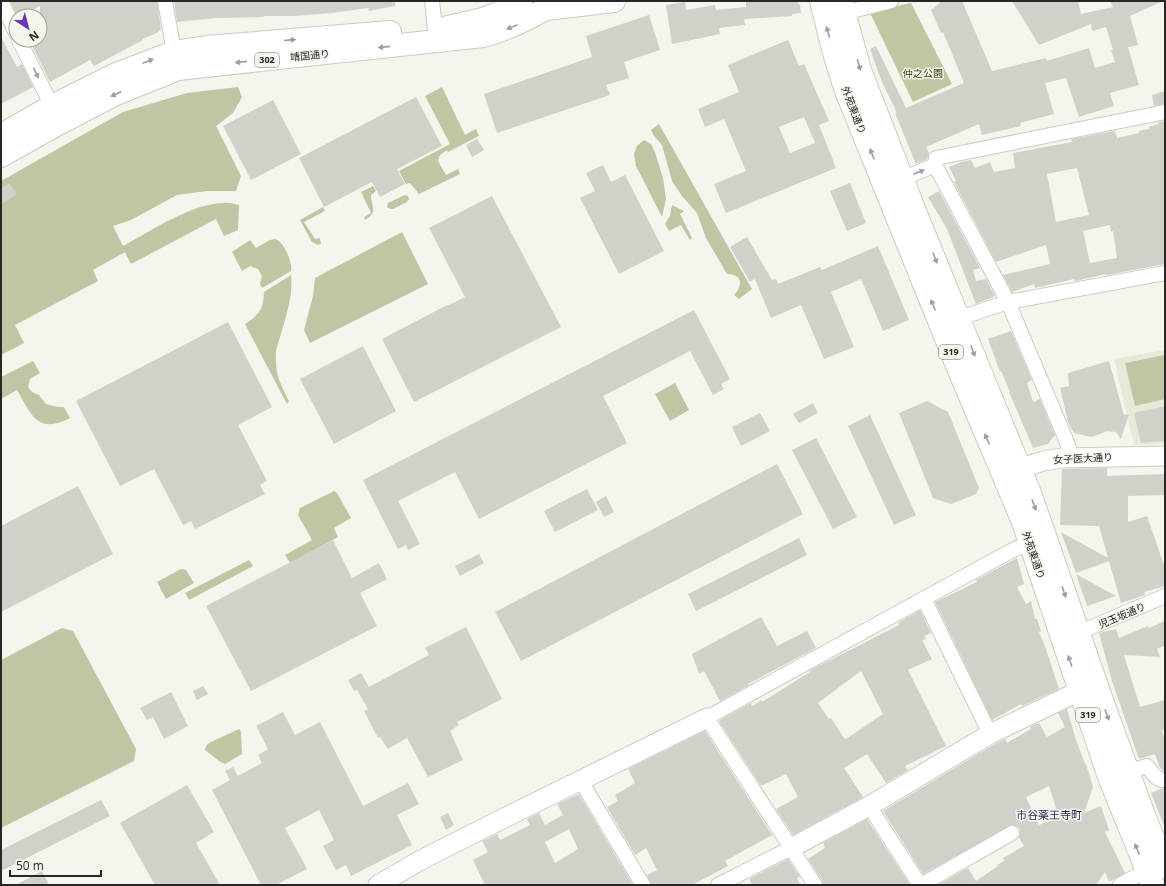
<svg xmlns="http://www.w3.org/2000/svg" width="1166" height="886" viewBox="0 0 1166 886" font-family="'Open Sans','Noto Sans JP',sans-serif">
<rect width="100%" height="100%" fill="#f3f6ec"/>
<path fill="#e5ead9" d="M 1165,350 L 1165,444 L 1134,445 L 1114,359 Z"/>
<path fill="#bec6a4" d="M 911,3 L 952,84 L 913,102 L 871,15 L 873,11 Z
M 238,87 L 242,97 L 233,113 L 216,126 L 241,176 L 236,191 L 207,191 L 177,195 L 131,220 L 113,226 L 123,246 C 151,231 192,203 224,203 C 229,202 234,204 239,205 L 238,230 L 224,236 L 216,219 L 131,264 L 125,252 L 93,270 L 98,281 L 15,325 L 24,343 L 1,355 L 1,181 L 123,112 L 187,93 Z
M 442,87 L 465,135 L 476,129 L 479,136 L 448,152 L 447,150 L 440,155 L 438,161 L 446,175 L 458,169 L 460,174 L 419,194 L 410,183 L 406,184 L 399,171 L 450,144 L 425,96 Z
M 659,124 L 752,289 L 739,299 L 734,295 C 744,285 742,274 727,274 L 706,238 L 697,213 L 682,196 L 672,181 L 662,145 L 654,136 L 651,130 Z
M 644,140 L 651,144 L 655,152 L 663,178 L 666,199 L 662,217 L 636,166 L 634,154 L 637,146 Z
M 373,186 L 376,191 L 371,195 C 371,208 379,211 365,220 L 364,217 L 371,213 L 361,192 Z
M 405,195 L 408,196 L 409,199 L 407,202 L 393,209 L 391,209 L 387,207 L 388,203 Z
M 672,205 L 684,211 L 680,214 L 692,238 L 690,240 L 681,225 L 669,231 L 665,224 L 670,216 Z
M 323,207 L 325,211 L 304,222 L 315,239 L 320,238 L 321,244 L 318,245 L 312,242 L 300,220 Z
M 402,232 L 428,284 L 310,343 L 304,330 L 313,296 L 315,278 Z
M 275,239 C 284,241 293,263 291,271 L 262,288 L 260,284 L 262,276 L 258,269 L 250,266 L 242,271 L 232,252 L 250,240 L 256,248 L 270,240 Z
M 291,275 C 294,300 282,327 276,351 C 275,374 279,381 289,401 L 287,404 L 245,324 C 260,314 263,310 264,292 Z
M 1165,355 L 1165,399 L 1135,406 L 1125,363 Z
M 33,361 L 40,373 L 30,379 L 28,387 L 32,392 L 39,395 L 46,404 L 58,407 L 64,407 L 70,418 C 37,435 31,414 17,390 L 1,399 L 1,377 Z
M 675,383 L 689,410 L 670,421 L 655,394 Z
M 334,491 L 337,493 L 351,518 L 334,528 L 338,537 L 290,563 L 285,555 L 312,540 L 298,515 L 300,508 Z
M 249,560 L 253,566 L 189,600 L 185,593 Z
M 183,569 L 186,570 L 194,583 L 166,599 L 157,582 L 179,570 Z
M 62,628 L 73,631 L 136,749 L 134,761 L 1,828 L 1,660 Z
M 239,729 L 241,732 L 242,754 L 225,764 L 219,761 L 205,750 L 206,746 L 209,743 Z"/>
<path fill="#cfd2c9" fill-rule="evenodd" d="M 10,1 L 157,1 L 161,29 L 157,33 L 142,39 L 143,40 L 94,66 L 90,60 L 50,82 L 29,40 L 40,40 L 40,6 L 22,16 L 17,16 Z
M 174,1 L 395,1 L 395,6 L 369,11 L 368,8 L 332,13 L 294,16 L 263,16 L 264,17 L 216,18 L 177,22 Z
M 746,1 L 796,1 L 800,5 L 801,13 L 792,14 L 792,16 L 744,19 L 745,25 L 719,28 L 720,34 L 672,44 L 666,5 L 685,2 L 686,10 L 715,5 L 716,10 L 746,7 Z
M 942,1 L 962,1 L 992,71 L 1046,58 L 1047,61 L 1089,48 L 1095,68 L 1115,62 L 1111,50 L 1113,50 L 1106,27 L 1092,31 L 1091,24 L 1039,45 L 1012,1 L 1078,1 L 1081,14 L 1113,7 L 1110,1 L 1163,1 L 1130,16 L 1138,45 L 1128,47 L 1139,85 L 1110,93 L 1114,106 L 1079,117 L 1066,78 L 1045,83 L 1054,114 L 1020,123 L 1021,126 L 982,135 L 979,124 L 926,147 L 929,153 L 927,159 L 916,164 L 895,113 L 897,113 L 882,82 L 870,49 L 876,46 L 906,108 L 964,83 L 943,32 L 941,33 L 931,10 Z
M 649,15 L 660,50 L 624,62 L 629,78 L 606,85 L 610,95 L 497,133 L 484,94 L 592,57 L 586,36 Z
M 1,37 L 17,67 L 22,64 L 33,87 L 1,104 Z
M 788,40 L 799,66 L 804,64 L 829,121 L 819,125 L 836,168 L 726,213 L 714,184 L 746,171 L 724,119 L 705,127 L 698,109 L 739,92 L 728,65 ZM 804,117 L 815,143 L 790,153 L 779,127 Z
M 1165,91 L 1165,104 L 1154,106 L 1152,95 Z
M 416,97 L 442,146 L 397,169 L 405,184 L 380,197 L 372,182 L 324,207 L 299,158 Z
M 273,100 L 301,154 L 251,180 L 223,126 Z
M 1165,121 L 1165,264 L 1107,275 L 1106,274 L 1075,281 L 1074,279 L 1035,288 L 1034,284 L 1012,292 L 1003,275 L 1050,264 L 1046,245 L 996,262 L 954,182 L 956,181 L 949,167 L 961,162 L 971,160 L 975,168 L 990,162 L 994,172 L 1015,168 L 1013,153 L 1072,142 L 1071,139 L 1115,131 L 1117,138 L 1139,133 L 1139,131 L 1149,129 L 1149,127 L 1159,124 L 1158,122 ZM 1077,168 L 1089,215 L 1056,222 L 1047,174 ZM 1110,225 L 1111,232 L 1113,231 L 1117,258 L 1090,263 L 1083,231 Z
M 477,139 L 484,150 L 472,157 L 466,145 Z
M 603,165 L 611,182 L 625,175 L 664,251 L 619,274 L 580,198 L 595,191 L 586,173 Z
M 9,183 L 17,194 L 1,205 L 1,189 Z
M 850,183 L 866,223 L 847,231 L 830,191 Z
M 939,191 L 980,268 L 973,270 L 976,281 L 986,279 L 995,296 L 976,304 L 947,229 L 928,197 Z
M 492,196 L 561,327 L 414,402 L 382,339 L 447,305 L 447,306 L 465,297 L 429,228 Z
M 747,237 L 772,280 L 776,279 L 778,284 L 820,267 L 822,270 L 878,246 L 909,320 L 883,331 L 861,279 L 831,292 L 854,347 L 824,359 L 801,305 L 771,318 L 755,279 L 750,282 L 730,247 Z
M 694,310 L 730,379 L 721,384 L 724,389 L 713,395 L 690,351 L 603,396 L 627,443 L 479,519 L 455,472 L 398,501 L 420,544 L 408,550 L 406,545 L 398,549 L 363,480 Z
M 228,322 L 272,407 L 238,425 L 267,481 L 260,485 L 265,494 L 195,529 L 191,521 L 183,525 L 154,469 L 120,486 L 76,401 Z
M 1011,331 L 1032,380 L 1027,383 L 1033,402 L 1040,399 L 1055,435 L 1048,444 L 1033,448 L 1009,392 L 1010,392 L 1001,371 L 1000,372 L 988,339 Z
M 363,346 L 396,411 L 334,444 L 300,379 Z
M 1109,361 L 1124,415 L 1129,414 L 1121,439 L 1116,432 L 1106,431 L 1103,433 L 1091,437 L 1074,433 L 1068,422 L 1060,388 L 1069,386 L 1068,373 Z
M 927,401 L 948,412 L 979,488 L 976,494 L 951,504 L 933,498 L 899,413 Z
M 813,403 L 818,413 L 799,423 L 793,414 Z
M 1165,406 L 1165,441 L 1141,443 L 1134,413 Z
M 760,413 L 770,431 L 741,446 L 732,427 Z
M 870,415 L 916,515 L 894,525 L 848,426 Z
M 816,438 L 857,517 L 833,529 L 792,450 Z
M 777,464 L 803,514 L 521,661 L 495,612 Z
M 1107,468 L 1107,476 L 1165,474 L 1165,495 L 1128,496 L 1128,522 L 1147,516 L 1165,568 L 1165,586 L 1144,592 L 1145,595 L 1121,603 L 1109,561 L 1076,573 L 1061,532 L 1108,558 L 1099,526 L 1060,525 L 1062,469 Z
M 78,486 L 113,554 L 1,612 L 1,526 Z
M 587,489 L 598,510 L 555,532 L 544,511 Z
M 606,496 L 614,512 L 604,517 L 596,502 Z
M 799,538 L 807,555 L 696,611 L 688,594 Z
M 333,540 L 352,578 L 379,563 L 387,579 L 360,593 L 377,626 L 251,691 L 206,606 Z
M 479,554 L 484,563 L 460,576 L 455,566 Z
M 1017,558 L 1024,584 L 1017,587 L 1026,604 L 1031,601 L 1035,619 L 1037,619 L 1041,631 L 1039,632 L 1045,646 L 1059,689 L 1022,706 L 1021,704 L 992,720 L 935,602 L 977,582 L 976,580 Z
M 1076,574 L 1116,596 L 1087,606 Z
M 920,610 L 931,633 L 924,636 L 926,639 L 922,640 L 932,659 L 908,670 L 946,746 L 905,766 L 908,770 L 886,783 L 867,754 L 844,768 L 863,797 L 793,835 L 776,809 L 798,797 L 786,774 L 761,786 L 719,721 L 751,703 L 752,706 L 762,700 L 762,702 L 810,672 L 809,671 L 899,625 L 898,623 ZM 861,671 L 883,714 L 846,739 L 844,738 L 831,718 L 829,719 L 818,703 Z
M 761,617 L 777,646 L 807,631 L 816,648 L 748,684 L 749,685 L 720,701 L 704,671 L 699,674 L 692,654 Z
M 1165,621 L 1165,645 L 1157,649 L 1160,657 L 1124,655 L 1140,707 L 1165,700 L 1165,730 L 1162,730 L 1165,741 L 1165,772 L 1160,768 L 1155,754 L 1139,759 L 1112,681 L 1099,633 L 1116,629 L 1119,638 L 1148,626 L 1149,628 Z
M 466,627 L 502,699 L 457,722 L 459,725 L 450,731 L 463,760 L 428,777 L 407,738 L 388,749 L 380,737 L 378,738 L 364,711 L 368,709 L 357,690 L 354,691 L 348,680 L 361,673 L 369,687 L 429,655 L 425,648 Z
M 203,686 L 208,694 L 197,700 L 193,691 Z
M 171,692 L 188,726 L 164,739 L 153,717 L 147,720 L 140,708 Z
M 1067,709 L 1075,737 L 1085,764 L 1086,764 L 1093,787 L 1084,813 L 1101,806 L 1109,830 L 1105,832 L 1125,873 L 1109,882 L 1105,872 L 1096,885 L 938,885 L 968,868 L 976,881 L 998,866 L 997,865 L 1004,861 L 1003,858 L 1024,846 L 1019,838 L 1020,833 L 1020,829 L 1017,826 L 1012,825 L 923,874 L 883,811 L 995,744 L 1005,739 L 1007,743 L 1031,729 L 1030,727 L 1039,723 L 1047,737 L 1065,727 L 1058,713 ZM 1049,786 L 1059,817 L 1055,818 L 1056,819 L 1039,825 L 1026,797 Z
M 283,712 L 295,735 L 320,722 L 363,806 L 408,783 L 419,804 L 397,815 L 412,845 L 351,876 L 346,865 L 336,870 L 323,846 L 334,840 L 319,810 L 285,828 L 307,869 L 276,885 L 261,885 L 212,790 L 230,780 L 225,771 L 233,767 L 238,776 L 262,763 L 258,755 L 268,749 L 256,726 Z
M 705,731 L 772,835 L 725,861 L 728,866 L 692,885 L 651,885 L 647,875 L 657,870 L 646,848 L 635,855 L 607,807 L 618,801 L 615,795 L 635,783 L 628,769 Z
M 187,785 L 214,832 L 196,843 L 220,885 L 155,885 L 120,823 Z
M 1163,788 L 1165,788 L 1164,826 L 1151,793 Z
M 579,794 L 633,885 L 485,885 L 473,860 L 488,852 L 482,841 L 497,834 L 500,840 L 530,825 L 527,819 L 539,813 L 545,825 L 563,815 L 557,804 ZM 569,829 L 578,849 L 555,863 L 545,842 Z
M 101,800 L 110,816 L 1,871 L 1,850 Z
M 448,813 L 454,825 L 446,830 L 440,817 Z
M 867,819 L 910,885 L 823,885 L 822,880 L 808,859 L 825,848 L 823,843 Z
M 788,859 L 800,877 L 797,878 L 800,885 L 752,885 L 749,879 Z
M 42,871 L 49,885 L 16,885 Z"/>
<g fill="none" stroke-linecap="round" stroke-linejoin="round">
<defs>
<path id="street" d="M 1,1 L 16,33
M 165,1 L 174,52
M 432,1 L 435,29
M 844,13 L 891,1
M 19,40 L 52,106
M 895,182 L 935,165
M 951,321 L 1008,302 L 1165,273
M 1072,457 L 1064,435 L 1008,302 L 935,165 L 936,158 L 1165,112
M 924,599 L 990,734
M 1078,633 L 1165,596
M 1128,771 L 1147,766 C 1152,772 1156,781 1165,780
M 581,781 L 643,885
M 869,806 L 920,885
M 718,885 L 791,848
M 815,885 L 707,718 L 748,695 L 1009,552 L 1030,542
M 921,885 L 1012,833
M 1120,885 L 1153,867"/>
<path id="secondary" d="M 1007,473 L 1043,461 L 1062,458 L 1165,456
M 791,848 L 869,806 L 990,734 L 1092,685
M 378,885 L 419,861 L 494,823 L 707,718"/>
<path id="primary" d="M 821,1 L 834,53 L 846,91 L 958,368 L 1023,522 L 1109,777 L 1153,885
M 841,1 L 860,70 L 914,209 L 1030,493 L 1104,706 L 1145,818 L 1165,867
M 546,9 L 614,1
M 444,28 L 483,19 L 499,13 L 521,1
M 1,135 L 52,106 L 114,75 L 174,52 L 206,47 L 390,32
M 1,156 L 60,123 L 116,94 L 178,69 L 483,36 C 510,29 535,16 559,1"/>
</defs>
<use href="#street" stroke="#c9ccc2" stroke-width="16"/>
<use href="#secondary" stroke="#c9ccc2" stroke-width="21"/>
<use href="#primary" stroke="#c9ccc2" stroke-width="24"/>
<use href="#street" stroke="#fff" stroke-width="14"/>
<use href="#secondary" stroke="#fff" stroke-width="19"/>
<use href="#primary" stroke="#fff" stroke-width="22"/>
</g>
<defs><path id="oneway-solid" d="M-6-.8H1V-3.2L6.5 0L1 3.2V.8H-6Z"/></defs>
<g fill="#9e9e9d">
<use href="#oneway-solid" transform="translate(512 27) rotate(158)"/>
<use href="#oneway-solid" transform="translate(828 32) rotate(-105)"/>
<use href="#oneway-solid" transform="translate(290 40) rotate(-5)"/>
<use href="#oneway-solid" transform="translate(384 47) rotate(174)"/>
<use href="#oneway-solid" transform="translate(148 61) rotate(-21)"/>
<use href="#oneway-solid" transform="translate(241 62) rotate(174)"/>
<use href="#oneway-solid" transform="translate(859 65) rotate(73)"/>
<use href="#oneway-solid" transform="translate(36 73) rotate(64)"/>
<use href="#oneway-solid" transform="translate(116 94) rotate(155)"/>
<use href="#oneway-solid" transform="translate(872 154) rotate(-112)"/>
<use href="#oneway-solid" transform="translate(919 172) rotate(-23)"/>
<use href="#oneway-solid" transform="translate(935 258) rotate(68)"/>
<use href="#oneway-solid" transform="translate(933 305) rotate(-112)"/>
<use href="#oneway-solid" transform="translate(973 351) rotate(69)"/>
<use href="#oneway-solid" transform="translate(987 439) rotate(-113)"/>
<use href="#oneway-solid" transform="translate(1034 505) rotate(70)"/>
<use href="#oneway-solid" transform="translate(1064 592) rotate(71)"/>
<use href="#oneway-solid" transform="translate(1070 661) rotate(-109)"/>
<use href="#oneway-solid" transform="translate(1107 715) rotate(70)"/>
<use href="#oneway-solid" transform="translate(1137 849) rotate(-112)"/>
</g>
<g text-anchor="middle" stroke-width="3" stroke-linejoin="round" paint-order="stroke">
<g fill="#f3f6ec" stroke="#646661" stroke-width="1">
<rect x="255" y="53" width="24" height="14" rx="3"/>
<rect x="939" y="345" width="24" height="14" rx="3"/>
<rect x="1076" y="708" width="24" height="14" rx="3"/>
</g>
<g font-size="9" font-weight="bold" fill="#272825">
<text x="267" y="63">302</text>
<text x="951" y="355">319</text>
<text x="1088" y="718">319</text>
</g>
<g font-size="10" fill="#272825" stroke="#f3f6ec">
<text transform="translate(310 55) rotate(-6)" y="4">靖国通り</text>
<text transform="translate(854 110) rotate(69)" y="4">外苑東通り</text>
<text transform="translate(1083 458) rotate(-3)" y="4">女子医大通り</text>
<text transform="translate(1034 555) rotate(71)" y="4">外苑東通り</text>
<text transform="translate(1122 615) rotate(-23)" y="4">児玉坂通り</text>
</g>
<g font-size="10" fill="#313902" stroke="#f3f6ec">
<text x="923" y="77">仲之公園</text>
</g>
<g font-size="11" fill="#361f59" stroke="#f3f6ec">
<text x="1049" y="819">市谷薬王寺町</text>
</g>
</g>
<rect width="1166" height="886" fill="none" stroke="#272825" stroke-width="4"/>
<g transform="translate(28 28) rotate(144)"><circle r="19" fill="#f3f6ec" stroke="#a1a49c"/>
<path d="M0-3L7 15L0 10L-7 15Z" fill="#6a38b0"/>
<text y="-6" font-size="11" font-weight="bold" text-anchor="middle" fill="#272825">N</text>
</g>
<path d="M10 870v6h91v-6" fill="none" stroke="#272825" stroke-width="2"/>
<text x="16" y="870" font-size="12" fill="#272825" stroke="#f3f6ec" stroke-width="3" paint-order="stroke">50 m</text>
</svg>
